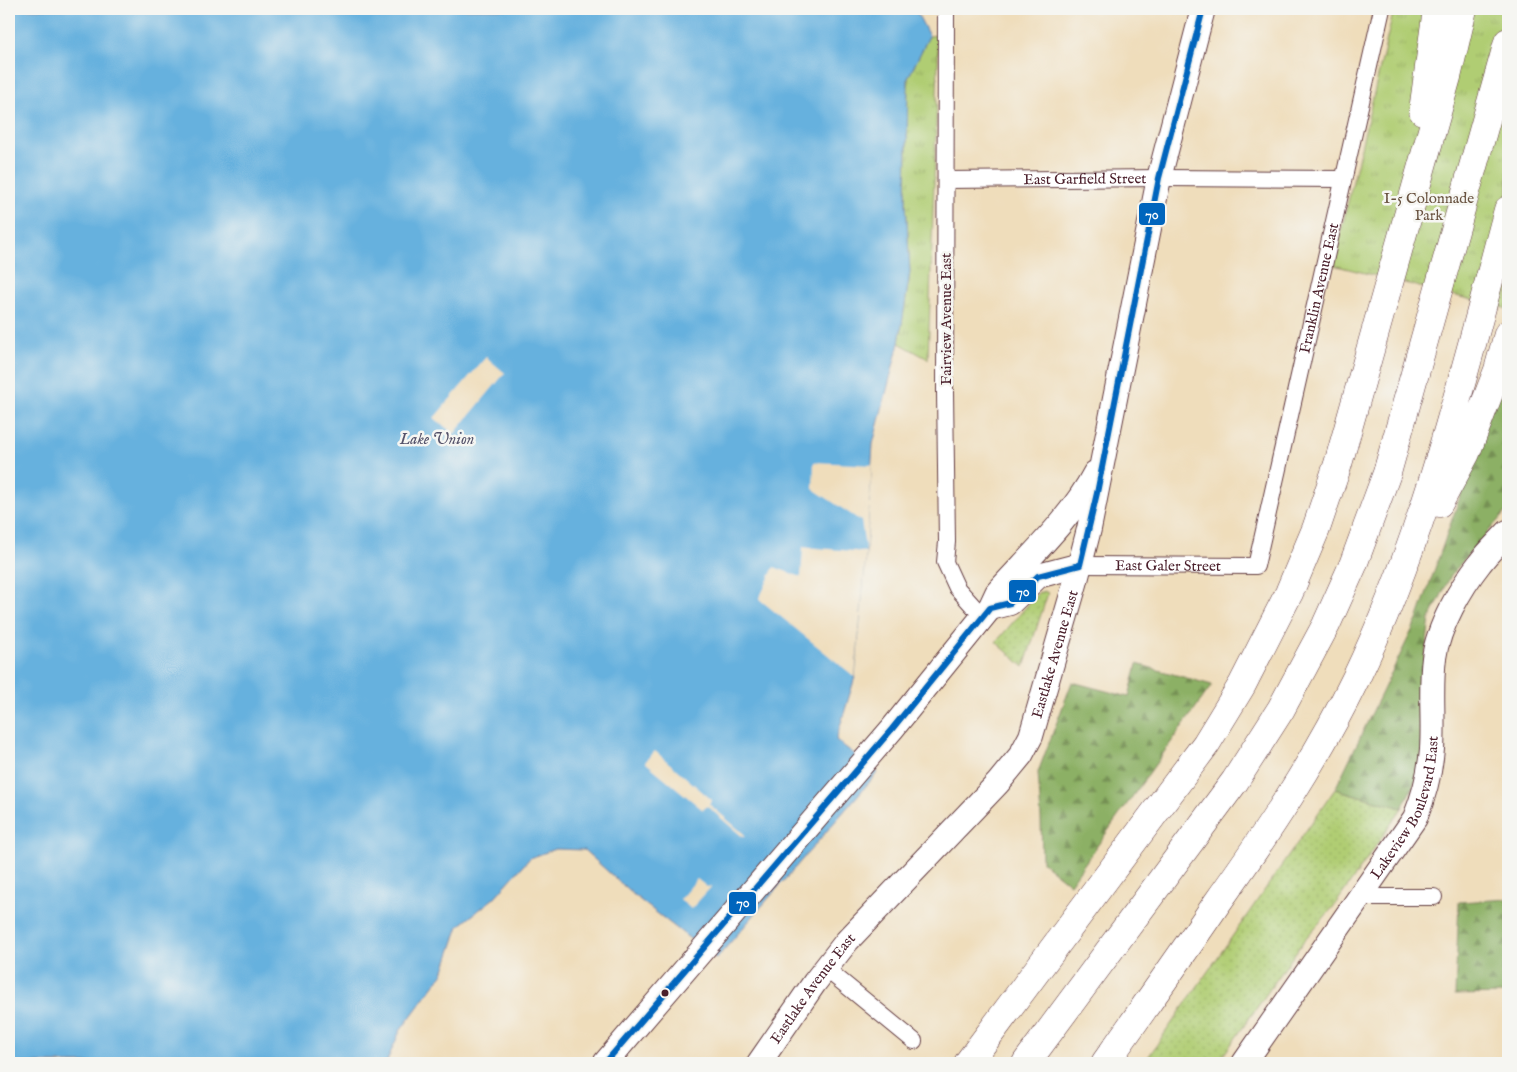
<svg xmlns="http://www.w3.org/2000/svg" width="1517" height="1072" viewBox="0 0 1517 1072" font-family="'IM FELL English',serif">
<defs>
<pattern id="grass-dots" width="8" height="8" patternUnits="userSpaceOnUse" patternTransform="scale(1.25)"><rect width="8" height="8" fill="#b0cd73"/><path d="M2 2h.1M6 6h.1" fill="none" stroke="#99b064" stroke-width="1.8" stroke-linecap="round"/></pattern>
<pattern id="forest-firs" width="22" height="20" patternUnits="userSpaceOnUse" patternTransform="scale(1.25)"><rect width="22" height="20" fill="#8cb065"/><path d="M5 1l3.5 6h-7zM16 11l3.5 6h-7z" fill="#748f53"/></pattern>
<pattern id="park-tufts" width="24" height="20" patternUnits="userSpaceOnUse" patternTransform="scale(1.25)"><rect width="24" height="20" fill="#b0cd73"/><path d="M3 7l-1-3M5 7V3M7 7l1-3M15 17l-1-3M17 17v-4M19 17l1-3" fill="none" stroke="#99b064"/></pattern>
</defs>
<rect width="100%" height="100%" fill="#f6f6f2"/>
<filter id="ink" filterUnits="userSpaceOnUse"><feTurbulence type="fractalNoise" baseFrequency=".02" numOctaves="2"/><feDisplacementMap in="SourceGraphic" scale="10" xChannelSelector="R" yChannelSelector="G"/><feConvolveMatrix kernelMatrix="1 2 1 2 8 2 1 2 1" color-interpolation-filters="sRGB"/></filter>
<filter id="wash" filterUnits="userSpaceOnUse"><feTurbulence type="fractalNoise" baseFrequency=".0096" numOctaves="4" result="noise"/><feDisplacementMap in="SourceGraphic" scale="20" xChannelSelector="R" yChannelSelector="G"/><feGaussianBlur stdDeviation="1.12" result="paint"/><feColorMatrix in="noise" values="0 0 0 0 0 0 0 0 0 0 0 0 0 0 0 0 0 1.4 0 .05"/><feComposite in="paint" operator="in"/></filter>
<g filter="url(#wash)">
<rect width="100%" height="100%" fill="#efddbb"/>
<path fill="url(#grass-dots)" stroke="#7d764f" d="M 1044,591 L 1048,593 L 1024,667 L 996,642 L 1038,593 Z
M 1335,789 L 1402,808 L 1335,905 L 1305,939 L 1218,1063 L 1144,1063 Z"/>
<path fill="url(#forest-firs)" stroke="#6b6848" d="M 1508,359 L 1508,509 L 1451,575 L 1430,619 L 1421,686 L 1423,766 L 1402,808 L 1335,789 L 1417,620 Z
M 1137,664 L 1212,685 L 1070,884 L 1042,862 L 1041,818 L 1038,772 L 1072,682 L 1129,697 Z
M 1508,899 L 1508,994 L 1455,995 L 1459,902 Z"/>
<path fill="url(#park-tufts)" stroke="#7d764f" d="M 1394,9 L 1508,9 L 1508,309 L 1333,265 Z
M 939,35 L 928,359 L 899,343 L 910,272 L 906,203 L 908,78 L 929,36 Z"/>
<path fill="#66b1de" stroke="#586884" d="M 9,9 L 915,9 L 929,36 L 908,78 L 906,203 L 910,272 L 899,343 L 873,444 L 866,552 L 855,677 L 836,740 L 878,772 L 716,959 L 635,896 L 584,850 L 555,849 L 530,858 L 494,898 L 459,926 L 443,973 L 400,1031 L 386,1063 L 9,1063 Z"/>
<path fill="#efddbb" d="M 486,357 L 505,373 L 454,434 L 434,418 Z
M 814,462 L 872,465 L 866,552 L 855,677 L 759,599 L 774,567 L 801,577 L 803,547 L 866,552 L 861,521 L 813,489 Z
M 655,751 L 712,800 L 709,804 L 745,835 L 743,837 L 707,806 L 703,810 L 645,762 Z
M 697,879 L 707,887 L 712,886 L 691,909 L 680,899 Z"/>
</g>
<g filter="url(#ink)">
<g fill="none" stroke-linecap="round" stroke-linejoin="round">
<defs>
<g id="street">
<path d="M 946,9 L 945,392 L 947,542 L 945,562 L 957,588 L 983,617"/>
<path id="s1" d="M 946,180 L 1159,178 L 1343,179"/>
<path id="s2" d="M 1080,565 L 1256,566 L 1382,9"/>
<path d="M 1361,897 L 1434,897"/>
<path d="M 825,968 L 914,1041"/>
</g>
<g id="secondary">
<path d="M 990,608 L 1010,603 L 1038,576 L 1080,565"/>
<path d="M 605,1063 L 892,729 L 990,608 L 997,593 C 1031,555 1071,519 1095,473"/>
<path id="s3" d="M 759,1063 L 815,982 L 847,941 L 998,783 L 1021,755 L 1031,736 L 1075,584 L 1089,529 L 1159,178 L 1203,9"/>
<path id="s4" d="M 1244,1063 L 1415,818 C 1424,796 1430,773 1432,749 C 1434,719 1430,688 1434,658 C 1438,627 1461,587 1480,563 C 1488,552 1499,542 1508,532"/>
</g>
<path id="highway" d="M 1423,111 L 1437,9
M 1439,503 L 1466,453 L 1498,370 L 1508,334
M 968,1063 L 1206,744 L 1242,685 L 1289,593 L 1316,529 L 1338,464 L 1447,77 L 1463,9
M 1026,1063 L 1235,781 L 1281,709 L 1326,625 L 1353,565 L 1387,473 L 1508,42
M 1105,1063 C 1142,1011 1179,959 1215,906 C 1267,833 1317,759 1356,678 C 1428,529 1465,368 1508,210"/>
</defs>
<use href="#street" stroke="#633c41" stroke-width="18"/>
<use href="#secondary" stroke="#633c41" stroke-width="26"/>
<use href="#highway" stroke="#633c41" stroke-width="29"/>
<use href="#street" stroke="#fff" stroke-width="16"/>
<use href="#secondary" stroke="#fff" stroke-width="24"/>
<use href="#highway" stroke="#fff" stroke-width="28"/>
<defs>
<path id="bus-1" d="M 605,1063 L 892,729 L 990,608 L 1010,603 L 1038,576 L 1080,565 L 1097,493 L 1159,178 L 1203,9"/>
</defs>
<use href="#bus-1" stroke="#f6f6f2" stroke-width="10"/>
<use href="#bus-1" stroke="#0065bd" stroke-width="6"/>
</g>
</g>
<circle fill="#4a1f2b" stroke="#f6f6f2" stroke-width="2" cx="665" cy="993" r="4.5"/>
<g text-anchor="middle" stroke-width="5" stroke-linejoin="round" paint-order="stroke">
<g font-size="15" fill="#4a1f2b" stroke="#f6f6f2">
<text dy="5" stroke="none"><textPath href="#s1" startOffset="139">East Garfield Street</textPath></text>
<text dy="5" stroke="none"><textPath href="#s2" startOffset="461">Franklin Avenue East</textPath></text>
<text transform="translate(946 319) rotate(-90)" y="5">Fairview Avenue East</text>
<text dy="5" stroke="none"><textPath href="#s2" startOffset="88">East Galer Street</textPath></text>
<text dy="5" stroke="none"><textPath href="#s3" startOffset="512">Eastlake Avenue East</textPath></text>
<text dy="5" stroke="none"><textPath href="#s4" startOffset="305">Lakeview Boulevard East</textPath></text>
<text dy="5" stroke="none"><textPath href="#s3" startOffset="92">Eastlake Avenue East</textPath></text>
</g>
<g font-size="15" fill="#695341" stroke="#f6f6f2">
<text x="1429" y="203">I-5 Colonnade<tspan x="1429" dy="17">Park</tspan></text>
</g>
<g font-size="16" font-style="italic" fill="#54526a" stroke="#f6f6f2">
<text x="437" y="444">Lake Union</text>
</g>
</g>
<g stroke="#f6f6f2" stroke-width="2">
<rect x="1138" y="202" width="28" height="24" rx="5" fill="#0065bd"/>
<rect x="1008" y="579" width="29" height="24" rx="5" fill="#0065bd"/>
<rect x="728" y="891" width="29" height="24" rx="5" fill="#0065bd"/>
</g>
<g font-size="14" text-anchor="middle" font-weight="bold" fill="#fff">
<text x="1152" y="219">70</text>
<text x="1023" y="596">70</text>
<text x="743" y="907">70</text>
</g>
<rect width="1517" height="1072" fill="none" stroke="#f6f6f2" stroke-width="30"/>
</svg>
